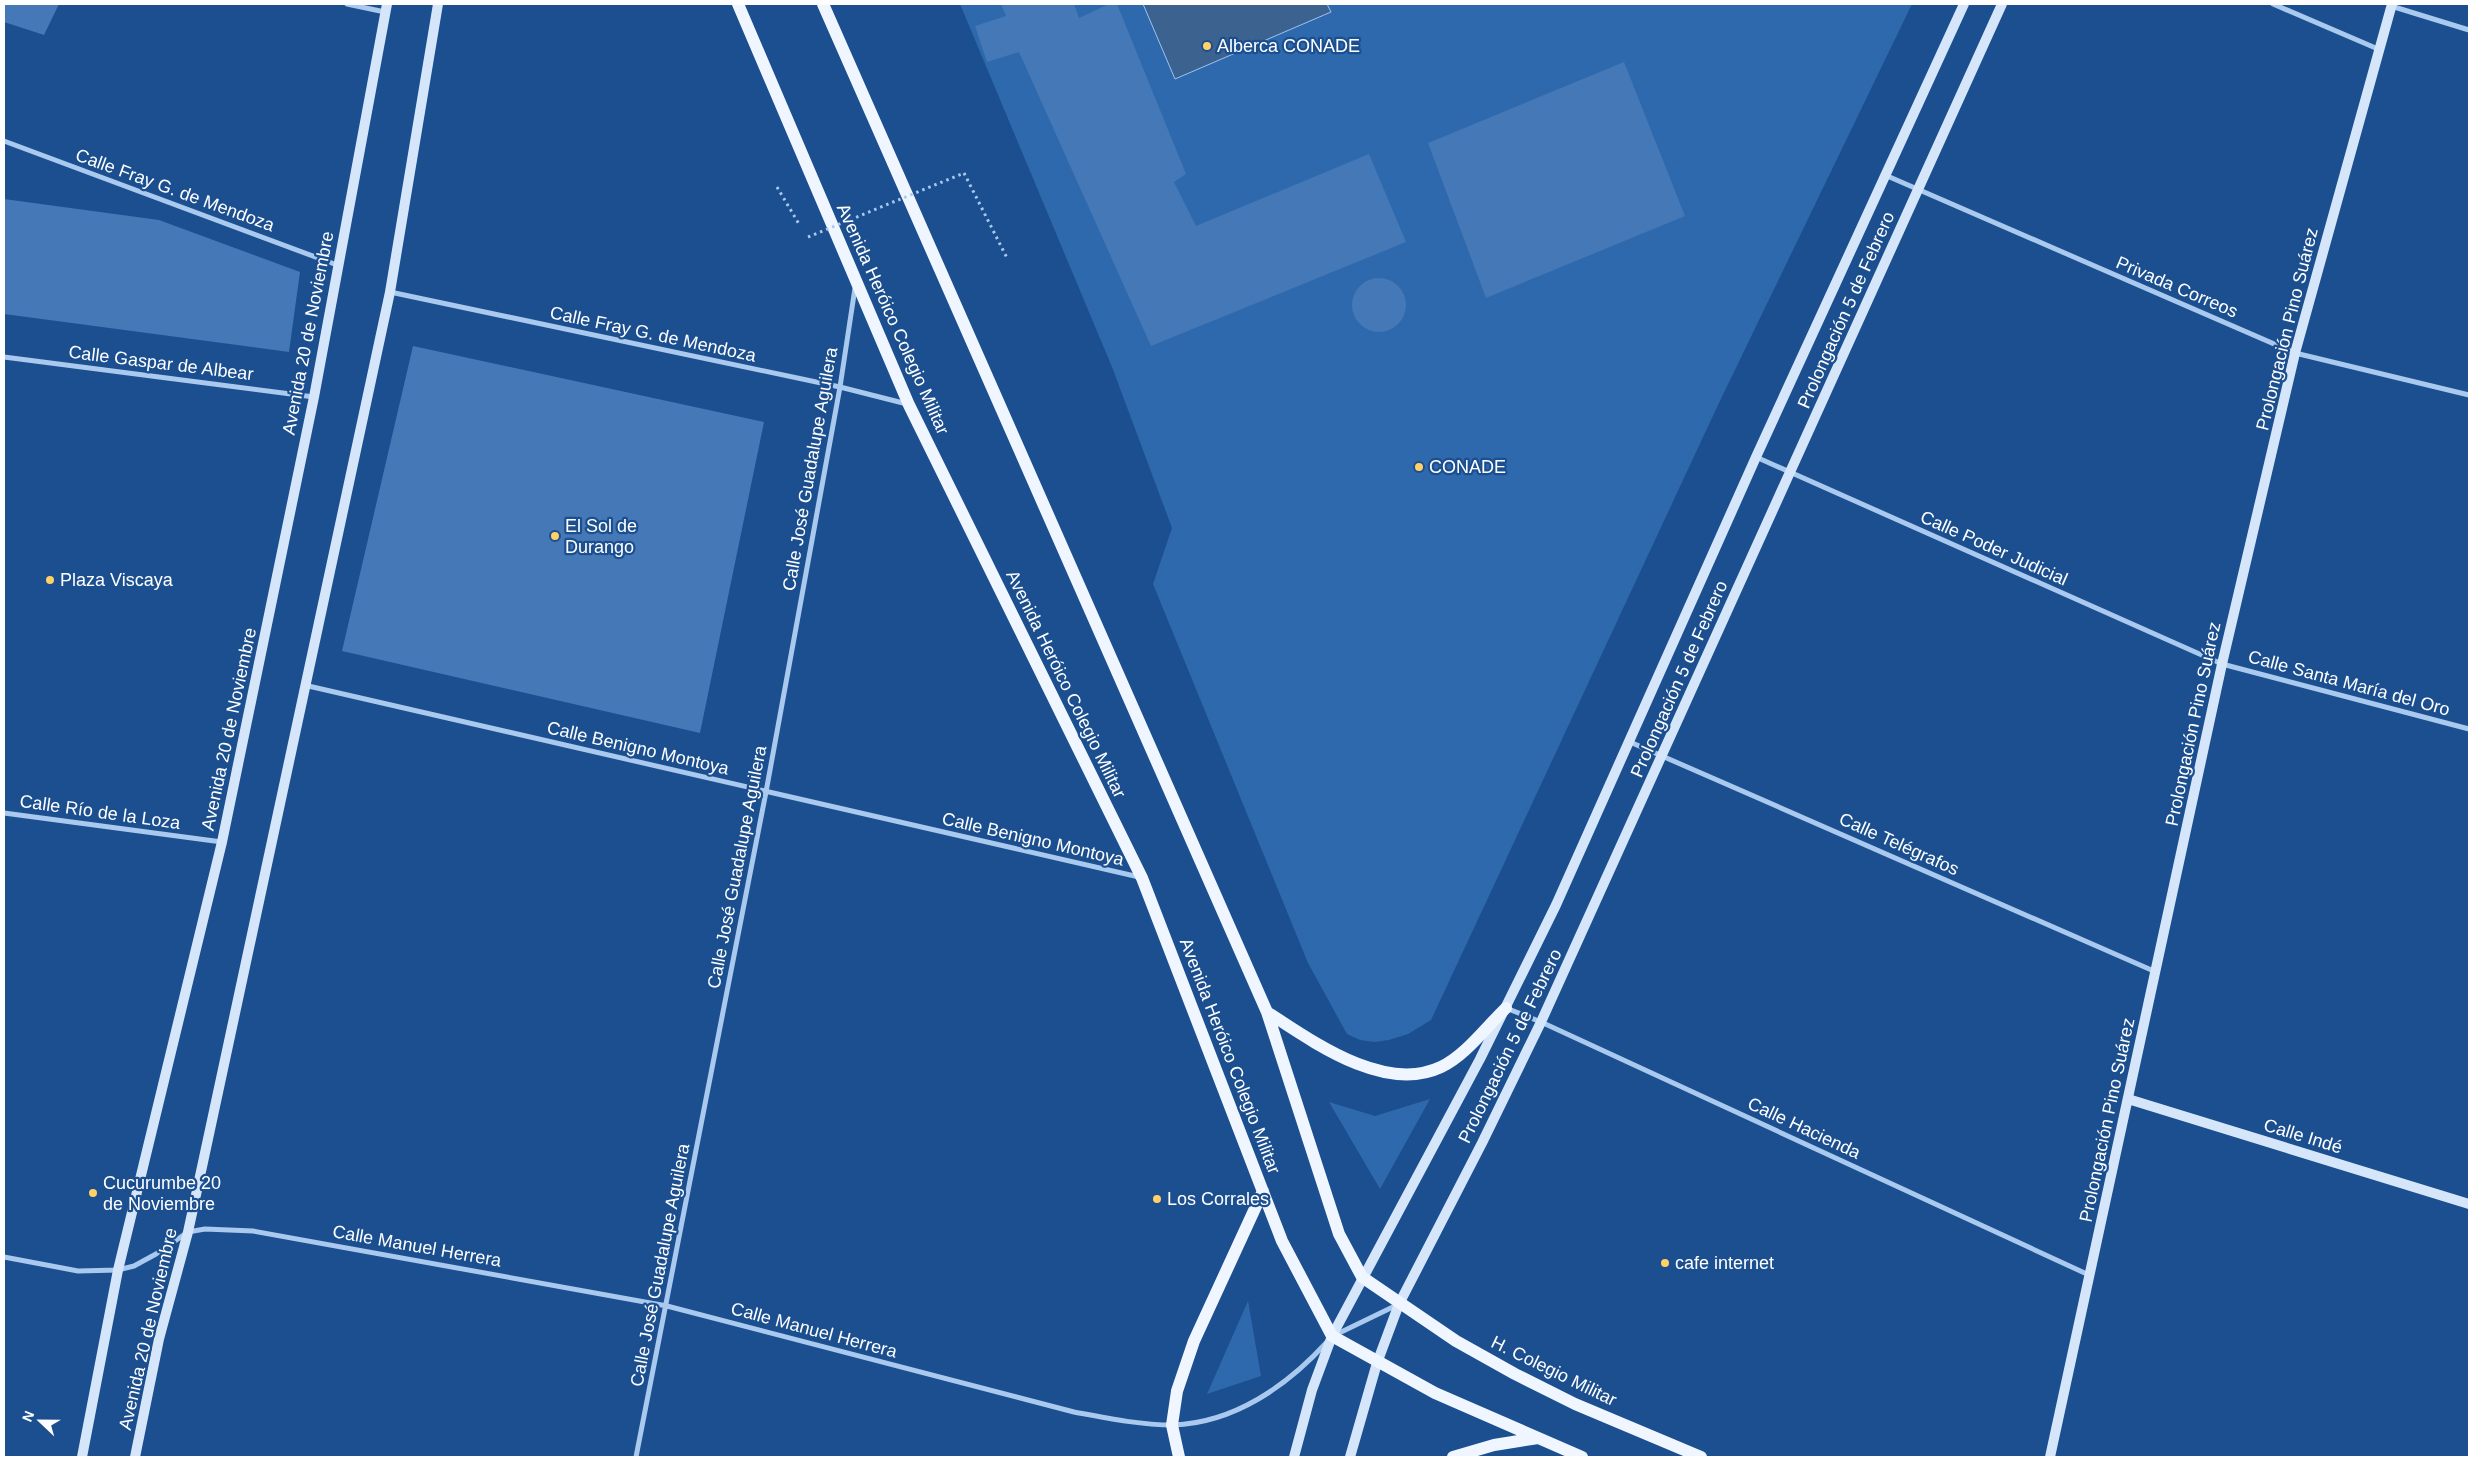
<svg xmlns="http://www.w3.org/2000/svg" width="2473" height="1461" viewBox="0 0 2473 1461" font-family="Arial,sans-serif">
<rect width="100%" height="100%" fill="#1b4f8f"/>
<path fill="#2e69ad" d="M 960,4 L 1912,4 L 1718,405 L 1431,1020 L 1408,1034 L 1389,1040 L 1374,1042 L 1360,1040 L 1347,1034 L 1308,963 L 1153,584 L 1172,528 L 1112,367 Z
M 1430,1099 L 1380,1189 L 1329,1102 L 1375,1116 Z
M 1248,1301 L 1261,1376 L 1207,1394 Z"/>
<path fill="#3c6290" stroke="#9cc4f0" d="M 1143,4 L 1327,4 L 1331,12 L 1175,79 Z"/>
<path fill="#4478b7" d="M 4,4 L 59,4 L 44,35 L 4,22 Z
M 1001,4 L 1074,4 L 1079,18 L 1109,4 L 1117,4 L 1186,174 L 1174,182 L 1196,226 L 1369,154 L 1406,242 L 1151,346 L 1019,52 L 987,62 L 975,26 L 1006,16 Z
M 1624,62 L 1685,216 L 1486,298 L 1428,143 Z
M 4,199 L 159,220 L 300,272 L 289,352 L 4,314 Z
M1352 305a27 27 0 1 1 54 0a27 27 0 1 1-54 0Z
M 413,346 L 764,422 L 700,733 L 342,651 Z"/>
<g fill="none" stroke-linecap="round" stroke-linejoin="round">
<path stroke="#a9c9ee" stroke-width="3" stroke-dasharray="2.5 4" stroke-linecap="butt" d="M 964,173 L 1007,258
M 777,187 L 799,224"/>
<path stroke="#a9c9ee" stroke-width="5" d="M 347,4 L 385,12
M 2273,4 L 2378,49
M 2391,6 L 2469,30
M 4,141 L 337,265
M 1885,175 L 2295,353 L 2469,395
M 390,292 L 840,387 L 907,404
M 4,357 L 314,397
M 1756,457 L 2222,664 L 2469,729
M 304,685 L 1139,877
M 1630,742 L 2156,972
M 4,813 L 222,842
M 1506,1008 L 1541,1022 L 2089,1275
M 4,1257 L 78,1271 L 118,1270 L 134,1266 L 156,1254 L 188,1232 L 205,1229 L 253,1231 L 667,1306 L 1074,1412 C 1106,1418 1140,1425 1173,1425 C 1234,1423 1287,1386 1327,1342
M 1335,1335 L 1397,1305
M 636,1457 L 766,792 L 840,387 L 855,288"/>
<path stroke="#d6e6fa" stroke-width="10" d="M 2128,1099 L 2469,1204
M 82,1457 L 118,1270 L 222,842 L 314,397 L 387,4
M 135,1457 L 159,1339 L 188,1232 L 390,292 L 438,4
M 1294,1457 L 1312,1390 L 1332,1336 L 1480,1059 L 1556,905 L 1756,457 L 1964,4
M 1350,1457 L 1377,1363 L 1399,1304 L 1482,1143 L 1541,1022 L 2002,4
M 2050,1457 L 2222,664 L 2295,353 L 2392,4"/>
<path stroke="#f0f6ff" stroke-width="12" d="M 738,4 L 909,405 L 1142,878 L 1282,1241 L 1332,1336 L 1435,1393 L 1582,1457
M 823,4 L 1267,1012 L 1339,1234 L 1362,1277 L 1456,1341 L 1515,1374 L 1575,1404 L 1701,1457
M 1267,1012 C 1312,1041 1384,1094 1441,1067 C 1466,1055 1486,1027 1506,1008
M 1179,1457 L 1172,1425 L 1177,1391 L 1194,1341 L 1263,1191
M 1453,1457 L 1494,1445 L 1538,1438"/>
<path stroke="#a9c9ee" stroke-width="3" stroke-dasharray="2.5 4" stroke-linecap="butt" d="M 808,237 L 964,173"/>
</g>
<g fill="#ffd166" stroke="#1b4f8f" stroke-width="2">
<circle cx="1207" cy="46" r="5"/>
<circle cx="1419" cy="467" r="5"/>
<circle cx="555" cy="536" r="5"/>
<circle cx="50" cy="580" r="5"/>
<circle cx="93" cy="1193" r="5"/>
<circle cx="1157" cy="1199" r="5"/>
<circle cx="1665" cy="1263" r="5"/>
</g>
<g text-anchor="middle" stroke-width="4.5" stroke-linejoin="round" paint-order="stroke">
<g font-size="18" fill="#fff" stroke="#1b4f8f" text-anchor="start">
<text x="1217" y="52">Alberca CONADE</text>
<text x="1429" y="473">CONADE</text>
<text x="565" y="532">El Sol de<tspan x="565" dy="21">Durango</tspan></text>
<text x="60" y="586">Plaza Viscaya</text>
<text x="103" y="1189">Cucurumbe 20<tspan x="103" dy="21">de Noviembre</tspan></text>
<text x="1167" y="1205">Los Corrales</text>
<text x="1675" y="1269">cafe internet</text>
</g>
<g font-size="18" fill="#fff" stroke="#1b4f8f">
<text transform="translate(175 190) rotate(20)" y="6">Calle Fray G. de Mendoza</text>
<text transform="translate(2177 287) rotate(23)" y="6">Privada Correos</text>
<text transform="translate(1846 310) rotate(-66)" y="6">Prolongación 5 de Febrero</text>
<text transform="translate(893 319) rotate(66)" y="6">Avenida Heróico Colegio Militar</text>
<text transform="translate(2287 329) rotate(-76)" y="6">Prolongación Pino Suárez</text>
<text transform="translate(308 333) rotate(-79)" y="6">Avenida 20 de Noviembre</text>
<text transform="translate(653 334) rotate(12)" y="6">Calle Fray G. de Mendoza</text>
<text transform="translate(161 363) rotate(7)" y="6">Calle Gaspar de Albear</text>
<text transform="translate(810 469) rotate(-80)" y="6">Calle José Guadalupe Aguilera</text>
<text transform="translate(1994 548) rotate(24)" y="6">Calle Poder Judicial</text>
<text transform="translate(1679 679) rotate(-66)" y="6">Prolongación 5 de Febrero</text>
<text transform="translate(2349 683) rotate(15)" y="6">Calle Santa María del Oro</text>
<text transform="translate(1066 684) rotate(64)" y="6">Avenida Heróico Colegio Militar</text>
<text transform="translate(2193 724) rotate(-78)" y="6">Prolongación Pino Suárez</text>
<text transform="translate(229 729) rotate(-78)" y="6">Avenida 20 de Noviembre</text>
<text transform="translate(638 748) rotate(13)" y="6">Calle Benigno Montoya</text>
<text transform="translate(100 812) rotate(8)" y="6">Calle Río de la Loza</text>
<text transform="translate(1033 839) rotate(13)" y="6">Calle Benigno Montoya</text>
<text transform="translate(1899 844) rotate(24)" y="6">Calle Telégrafos</text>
<text transform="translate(737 867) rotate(-79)" y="6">Calle José Guadalupe Aguilera</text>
<text transform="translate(1510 1046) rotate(-64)" y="6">Prolongación 5 de Febrero</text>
<text transform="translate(1230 1056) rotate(69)" y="6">Avenida Heróico Colegio Militar</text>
<text transform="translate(2107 1120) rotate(-78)" y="6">Prolongación Pino Suárez</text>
<text transform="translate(1804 1128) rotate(25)" y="6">Calle Hacienda</text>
<text transform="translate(2303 1136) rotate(17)" y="6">Calle Indé</text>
<text transform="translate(417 1246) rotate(10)" y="6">Calle Manuel Herrera</text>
<text transform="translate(660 1265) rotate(-79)" y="6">Calle José Guadalupe Aguilera</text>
<text transform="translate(148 1329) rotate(-77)" y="6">Avenida 20 de Noviembre</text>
<text transform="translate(814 1330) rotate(15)" y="6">Calle Manuel Herrera</text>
<text transform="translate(1554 1371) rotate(26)" y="6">H. Colegio Militar</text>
</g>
</g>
<rect width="2473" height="1461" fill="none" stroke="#ffffff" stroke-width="10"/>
<g transform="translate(40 1421) rotate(292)" stroke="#1b4f8f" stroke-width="4" paint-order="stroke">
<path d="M0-4L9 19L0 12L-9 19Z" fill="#ffffff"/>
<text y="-8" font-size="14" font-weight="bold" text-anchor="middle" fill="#ffffff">N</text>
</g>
</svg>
